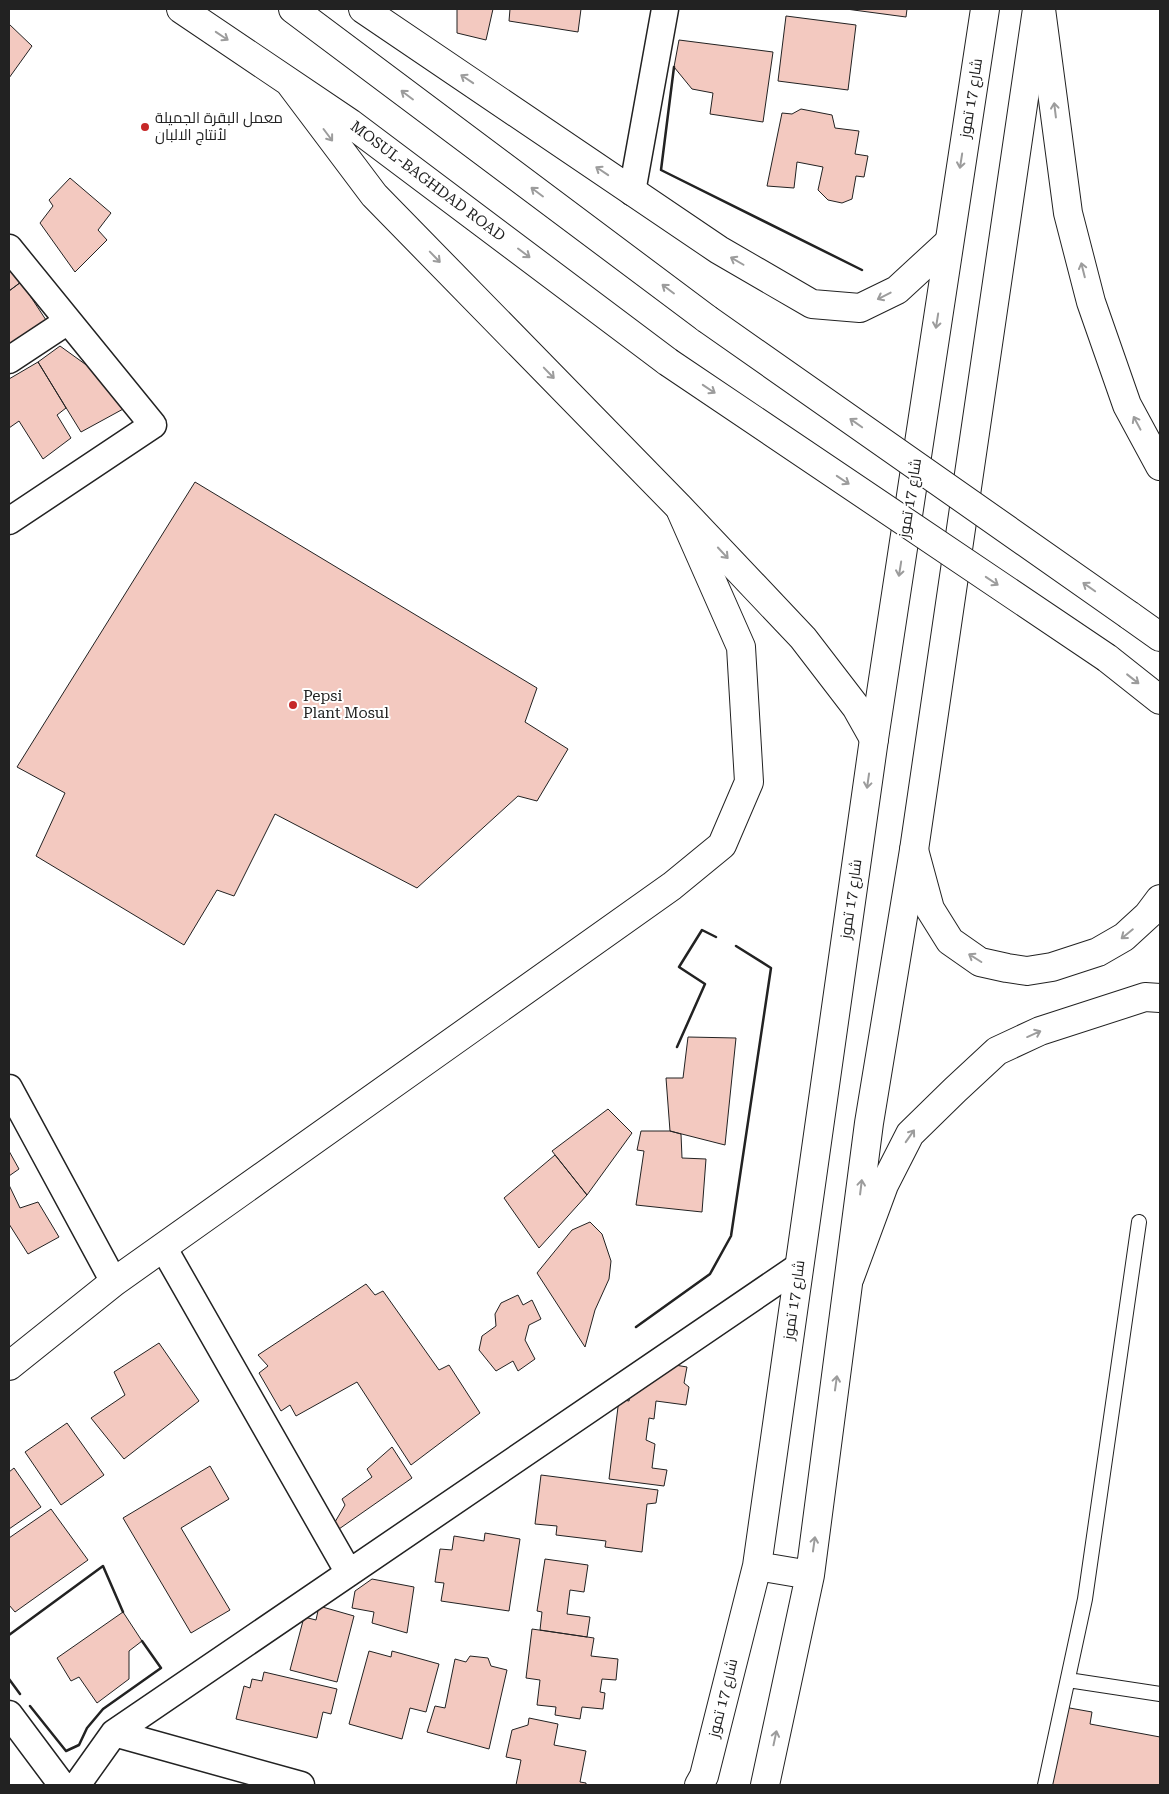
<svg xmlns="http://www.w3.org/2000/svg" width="1169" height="1794" viewBox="0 0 1169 1794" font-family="'Roboto Serif',Cairo,serif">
<rect width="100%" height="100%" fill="#fff"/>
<path fill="#f3c9c0" stroke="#222" d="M 457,9 L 493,9 L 486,40 L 457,33 Z
M 510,9 L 581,9 L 578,32 L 509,21 Z
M 846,9 L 907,9 L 906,17 Z
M 786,16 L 856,25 L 848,90 L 778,81 Z
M 9,24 L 32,46 L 9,78 Z
M 679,40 L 773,52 L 763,122 L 710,114 L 713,93 L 692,89 L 674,67 Z
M 801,109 L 832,115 L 835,128 L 859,131 L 855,154 L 868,156 L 864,177 L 856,176 L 852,199 L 842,203 L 828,200 L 818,190 L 823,167 L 797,162 L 794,188 L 767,186 L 782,113 L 792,114 Z
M 70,178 L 111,213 L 98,230 L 107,240 L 75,272 L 40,223 L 53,206 L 49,200 Z
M 9,265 L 21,282 L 9,291 Z
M 21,282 L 46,320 L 9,346 L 9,291 Z
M 60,346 L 103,377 L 125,408 L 81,432 L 38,362 Z
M 38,362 L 66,408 L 57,415 L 71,438 L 43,459 L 19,421 L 9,428 L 9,379 Z
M 195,482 L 537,688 L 525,722 L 568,749 L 537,801 L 518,796 L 417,888 L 275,814 L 234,896 L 217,890 L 184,945 L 36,856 L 65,793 L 17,767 Z
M 688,1037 L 736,1038 L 725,1145 L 670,1131 L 666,1078 L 683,1078 Z
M 608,1109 L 632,1133 L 587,1195 L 552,1151 Z
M 641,1131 L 670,1131 L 681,1134 L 682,1158 L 706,1159 L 702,1212 L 636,1205 L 644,1151 L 637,1150 Z
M 9,1151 L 19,1169 L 9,1176 Z
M 555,1155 L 587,1195 L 539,1248 L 504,1198 Z
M 9,1185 L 20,1208 L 38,1202 L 59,1237 L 28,1254 L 9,1224 Z
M 590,1222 L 602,1234 L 611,1261 L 609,1279 L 595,1310 L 585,1347 L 537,1273 L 572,1230 Z
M 366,1284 L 375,1295 L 383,1291 L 439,1370 L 449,1365 L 480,1413 L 411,1465 L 357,1382 L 296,1416 L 290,1405 L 281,1411 L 259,1373 L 268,1366 L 258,1355 Z
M 518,1295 L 523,1305 L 532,1300 L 541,1319 L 529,1325 L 525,1340 L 535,1359 L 518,1371 L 513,1361 L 496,1371 L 479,1350 L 482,1336 L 496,1326 L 495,1314 L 501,1303 Z
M 159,1343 L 199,1401 L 124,1459 L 91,1418 L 125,1395 L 114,1372 Z
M 663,1363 L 687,1367 L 684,1383 L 689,1387 L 686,1405 L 656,1401 L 654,1419 L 649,1418 L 646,1440 L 655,1444 L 652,1468 L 667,1470 L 664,1486 L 609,1479 L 619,1399 L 629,1401 L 632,1383 Z
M 67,1423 L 104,1475 L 61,1505 L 25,1452 Z
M 392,1447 L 412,1478 L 339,1529 L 335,1522 L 345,1505 L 342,1499 L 372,1477 L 367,1469 Z
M 210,1466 L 229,1499 L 181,1528 L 230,1610 L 191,1633 L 123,1518 Z
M 14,1468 L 41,1507 L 9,1529 L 9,1472 Z
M 541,1475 L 658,1490 L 656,1503 L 647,1504 L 642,1552 L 605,1547 L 606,1541 L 556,1535 L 557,1526 L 535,1524 Z
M 51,1509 L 88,1560 L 15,1612 L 9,1605 L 9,1538 Z
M 485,1533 L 520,1539 L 509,1611 L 441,1601 L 444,1583 L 435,1582 L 440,1549 L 452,1550 L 454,1536 L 484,1541 Z
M 545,1559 L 588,1565 L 584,1592 L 570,1590 L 567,1614 L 590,1617 L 587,1637 L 540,1630 L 542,1612 L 537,1611 Z
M 372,1579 L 414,1587 L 407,1633 L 372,1623 L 374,1612 L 352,1608 L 355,1591 Z
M 319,1606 L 354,1616 L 337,1682 L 290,1670 L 304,1617 L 316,1620 Z
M 123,1612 L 142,1641 L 129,1651 L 129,1679 L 97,1703 L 79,1677 L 71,1681 L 57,1658 Z
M 532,1629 L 594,1638 L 591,1656 L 618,1659 L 616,1680 L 602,1679 L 600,1692 L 605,1693 L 603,1709 L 582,1707 L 580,1719 L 555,1715 L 556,1707 L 537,1705 L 540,1680 L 526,1678 Z
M 369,1651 L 391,1657 L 392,1651 L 439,1664 L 426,1712 L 410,1708 L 402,1739 L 349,1724 Z
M 470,1656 L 488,1658 L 491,1666 L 507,1670 L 489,1749 L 427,1732 L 435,1706 L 445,1708 L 455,1659 L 466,1662 Z
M 264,1672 L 337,1689 L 331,1714 L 323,1712 L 317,1738 L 236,1719 L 244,1686 L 250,1688 L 252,1679 L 262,1681 Z
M 1064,1707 L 1092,1712 L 1090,1724 L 1160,1737 L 1160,1785 L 1050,1785 Z
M 529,1718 L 558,1724 L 554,1745 L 586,1751 L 580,1782 L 586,1783 L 586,1785 L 516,1785 L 521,1760 L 506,1757 L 512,1730 L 528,1725 Z"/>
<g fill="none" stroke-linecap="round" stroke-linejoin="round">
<defs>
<path id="lane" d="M 1068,1680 L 1160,1694
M 1045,1785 L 1085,1599 L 1139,1222"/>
<path id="street" d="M 632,192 L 665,9
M 9,248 L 153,425 L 9,521
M 9,360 L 68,321
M 9,1088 L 114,1282
M 163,1247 L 349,1573
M 9,1714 L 62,1785
M 114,1733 L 301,1785
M 77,1785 L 114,1733 L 798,1267"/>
<path id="secondary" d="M 9,1366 L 114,1282 L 672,886 L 722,845 L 749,782 L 741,647 L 681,511
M 757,1566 L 810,1575
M 699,1785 L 704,1776 L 757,1566 L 874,739 L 985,9
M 765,1785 L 810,1575 L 869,1123 L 914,850 L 1037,9"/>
<path id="highway" d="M 181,9 L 350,123 L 668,362
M 293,9 L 707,319
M 363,9 L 719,250 L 812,304 L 860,308 L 897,290 L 948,243
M 1041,9 L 1068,213 L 1091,302 L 1127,405 L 1160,466
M 289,82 L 374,195 L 679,507 L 803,638 L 856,707 L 874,739
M 1129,615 L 1160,637
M 1107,658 L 1160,700
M 914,850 L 930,909 L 950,941 L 980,962 L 1007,968 L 1027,971 L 1052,967 L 1098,952 L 1124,937 L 1148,915 L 1160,899
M 850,1277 L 884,1185 L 910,1134 L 955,1090 L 997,1051 L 1040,1031 L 1145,997 L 1160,998"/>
</defs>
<use href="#lane" stroke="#222" stroke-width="16"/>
<use href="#street" stroke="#222" stroke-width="29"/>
<use href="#secondary" stroke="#222" stroke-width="30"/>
<use href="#highway" stroke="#222" stroke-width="30"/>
<use href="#lane" stroke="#fff" stroke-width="14"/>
<use href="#street" stroke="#fff" stroke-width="26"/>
<use href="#secondary" stroke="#fff" stroke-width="28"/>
<use href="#highway" stroke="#fff" stroke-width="28"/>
<defs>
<path id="highway-bridge" d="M 707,319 L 1129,615
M 668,362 L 1107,658"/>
</defs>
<use href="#highway-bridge" stroke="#222" stroke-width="30" stroke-linecap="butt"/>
<use href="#highway-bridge" stroke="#fff" stroke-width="28"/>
<path stroke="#222" stroke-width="2.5" d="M 674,67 L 661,170 L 862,270
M 677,1047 L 705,984 L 679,967 L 702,930 L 716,937
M 636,1327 L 710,1274 L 731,1236 L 771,968 L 736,946
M 9,1635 L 103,1566 L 123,1612
M 9,1679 L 20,1694
M 30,1706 L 66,1751 L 79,1745 L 87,1728 L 103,1709 L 161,1668 L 142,1641"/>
</g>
<defs><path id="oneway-shaft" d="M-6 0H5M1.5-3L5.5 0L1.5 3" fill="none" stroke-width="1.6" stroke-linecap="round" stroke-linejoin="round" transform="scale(1.25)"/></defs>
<g stroke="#9c9c9c">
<use href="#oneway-shaft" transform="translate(222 36) rotate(34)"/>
<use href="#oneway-shaft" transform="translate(467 79) rotate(-146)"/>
<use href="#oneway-shaft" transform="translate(407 95) rotate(-143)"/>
<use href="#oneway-shaft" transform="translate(1055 110) rotate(-97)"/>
<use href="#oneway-shaft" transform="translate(328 135) rotate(53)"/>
<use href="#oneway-shaft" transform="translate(961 161) rotate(99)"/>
<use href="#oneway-shaft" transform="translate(602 171) rotate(-146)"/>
<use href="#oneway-shaft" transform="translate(537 192) rotate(-143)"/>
<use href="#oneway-shaft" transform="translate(524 253) rotate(37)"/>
<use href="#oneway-shaft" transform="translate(435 257) rotate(46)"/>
<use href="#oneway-shaft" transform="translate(737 261) rotate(-150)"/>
<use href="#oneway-shaft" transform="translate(1083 270) rotate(-104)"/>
<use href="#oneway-shaft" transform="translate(668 289) rotate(-143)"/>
<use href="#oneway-shaft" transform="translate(884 296) rotate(153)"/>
<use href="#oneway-shaft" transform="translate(937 321) rotate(99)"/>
<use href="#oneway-shaft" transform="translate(549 373) rotate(46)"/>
<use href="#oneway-shaft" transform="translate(709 389) rotate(34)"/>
<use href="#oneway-shaft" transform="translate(856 423) rotate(-145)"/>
<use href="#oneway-shaft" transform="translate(1137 423) rotate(-118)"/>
<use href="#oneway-shaft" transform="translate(843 480) rotate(34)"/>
<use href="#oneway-shaft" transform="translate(723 553) rotate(47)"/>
<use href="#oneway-shaft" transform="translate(900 569) rotate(99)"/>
<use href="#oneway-shaft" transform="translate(992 581) rotate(34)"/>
<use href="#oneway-shaft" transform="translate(1089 587) rotate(-145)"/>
<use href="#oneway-shaft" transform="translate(1133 679) rotate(38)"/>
<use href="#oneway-shaft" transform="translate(868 781) rotate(98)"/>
<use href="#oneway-shaft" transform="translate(1127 934) rotate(141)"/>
<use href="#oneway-shaft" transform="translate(975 958) rotate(-148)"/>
<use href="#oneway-shaft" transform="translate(1034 1034) rotate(-24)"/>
<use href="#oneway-shaft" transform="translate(910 1136) rotate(-55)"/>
<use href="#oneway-shaft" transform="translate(861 1187) rotate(-83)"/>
<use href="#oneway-shaft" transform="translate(836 1383) rotate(-82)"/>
<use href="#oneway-shaft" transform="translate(814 1544) rotate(-82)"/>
<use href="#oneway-shaft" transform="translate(775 1738) rotate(-78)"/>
</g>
<g fill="#c62828" stroke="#fff" stroke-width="2">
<circle cx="145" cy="127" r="5"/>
<circle cx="293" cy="705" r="5"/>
</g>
<g text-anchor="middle" stroke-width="4" stroke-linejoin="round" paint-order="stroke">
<g font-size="15" fill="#222" stroke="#fff">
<text transform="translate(971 98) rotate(-81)" y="5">شارع 17 تموز</text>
<text transform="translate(428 181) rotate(37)" y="5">MOSUL-BAGHDAD ROAD</text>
<text transform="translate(910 498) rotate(-81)" y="5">شارع 17 تموز</text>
<text transform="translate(851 899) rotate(-82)" y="5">شارع 17 تموز</text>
<text transform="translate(794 1300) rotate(-82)" y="5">شارع 17 تموز</text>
<text transform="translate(723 1698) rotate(-76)" y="5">شارع 17 تموز</text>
</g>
<g font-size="15" fill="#222" stroke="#fff" text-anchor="start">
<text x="155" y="123">معمل البقرة الجميلة<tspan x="155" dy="17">لأنتاج الالبان</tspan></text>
<text x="303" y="701">Pepsi<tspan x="303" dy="17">Plant Mosul</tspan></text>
</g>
</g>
<rect width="1169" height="1794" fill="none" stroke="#222222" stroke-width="20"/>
</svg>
